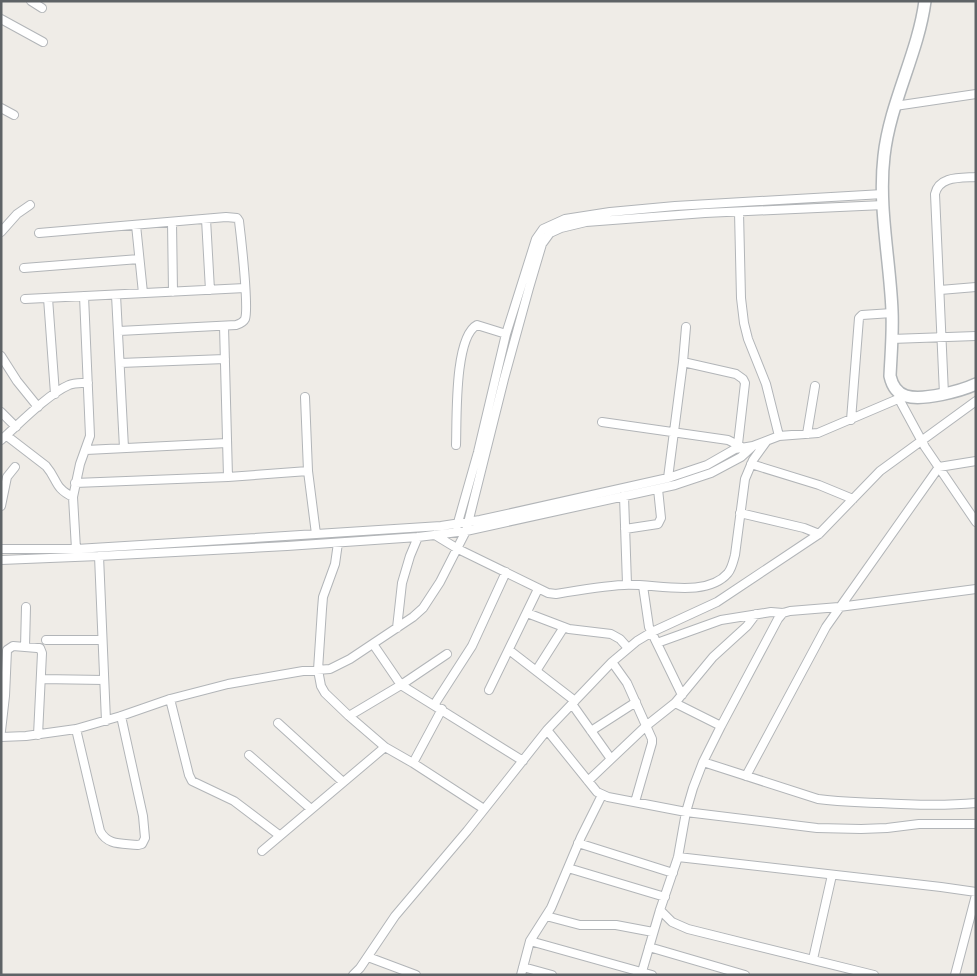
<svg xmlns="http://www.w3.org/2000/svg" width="977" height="976" viewBox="0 0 977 976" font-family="'Nunito Sans',sans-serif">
<rect width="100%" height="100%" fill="#efece7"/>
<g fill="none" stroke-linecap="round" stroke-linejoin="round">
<defs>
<path id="street" d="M 31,1 L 42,8
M 1,19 L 43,42
M 895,106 L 976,94
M 1,108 L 14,115
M 739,212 L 741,298 L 744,323 L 748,339 L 766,384 L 779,436
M 206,219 L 210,290
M 172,222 L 173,292
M 136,225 L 143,293
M 1,232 L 17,214 L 30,205
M 39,233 L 226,217 L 237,218 L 239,221 C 241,237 249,308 245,319 C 243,323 239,324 236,325 L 119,331
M 24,268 L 139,259
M 940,290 L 976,287
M 116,295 L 124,448
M 48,298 L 55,394
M 25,299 L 245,288
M 224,326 L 228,477
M 891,339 L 976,336
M 1,356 L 17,381 L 38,407
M 683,362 L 736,374 L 743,379 L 745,383 L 738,444
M 120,363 L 225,359
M 944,394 L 935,194 C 939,176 960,178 976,177
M 305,397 L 308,471 L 316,534
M 899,399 L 925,447 L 976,522
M 1,412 L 16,427
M 851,420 L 859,318 L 862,315 L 892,313
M 602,422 L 728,440 L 744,448
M 807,434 L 815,386
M 7,436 L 46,466 C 58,480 54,488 73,497
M 1,440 C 18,425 48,394 69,385 C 75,382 82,383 88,383
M 456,445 C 457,420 454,337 477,325 L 506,334
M 86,450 L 227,443
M 751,464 L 819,485 L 853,499
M 668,478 L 683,362 L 686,327
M 75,483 L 228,477 L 308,471
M 624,496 L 627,584
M 1,506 L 7,477 L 15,467
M 740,513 L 804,528 L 819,534
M 457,526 L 478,452 L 506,334 L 536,239 L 543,229 L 565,219 L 610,212 L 675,206 L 883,194
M 625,529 L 658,524 L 661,518 L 658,489
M 435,535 L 458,549 L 548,593 L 556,594 C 579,590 602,586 624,585 C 654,583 706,599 728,573 C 732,568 733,562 735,555 L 745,479 L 753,460 L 766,442
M 338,543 L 335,564 L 323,597 L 322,609 L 318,670 L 321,686 L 325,693 L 349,716 L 385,747 L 413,763 L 484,809
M 1,549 L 76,549 L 239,539 L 441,526 L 480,520 L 668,478 L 707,465 L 735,449 L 753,446 L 779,436 L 818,433 L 905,396
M 76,549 L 73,497 L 80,464 L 90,436 L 84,296
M 99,556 L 106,721
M 1,560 L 99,556 L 287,546 L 418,537 L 466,531 L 675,485 L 711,473 L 741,457 L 753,446
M 643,586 L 649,627 L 682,695
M 527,613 L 569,629 L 611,634 L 620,639 L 628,648
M 397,628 L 402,583 L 410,556 L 418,537
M 46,640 L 102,640
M 657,643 L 721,620 L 771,612 L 783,613 L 790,611 L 839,607 L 976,589
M 373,644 L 401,685 L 523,761
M 25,647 L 26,607
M 509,650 L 575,701
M 612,662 L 627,683 L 652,739 L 652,743 L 635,802
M 536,671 L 564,627
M 41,679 L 104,680
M 489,690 L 538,589
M 170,699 L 189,775 L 192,781 L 234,801 L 279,835
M 675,703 L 721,726
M 572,704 L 611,759
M 434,705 L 472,646 L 506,572
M 349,716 L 401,685 L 447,654
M 278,723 L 343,782
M 76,729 L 100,831 C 108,846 122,843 138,845 L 142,844 L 145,838 L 143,816 L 121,716
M 547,730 L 597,792 L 608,797 L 686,812 L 817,828 L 861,829 L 887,828 L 919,824 L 976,824
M 1,731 L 5,696 L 7,650 L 13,646 L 37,648 L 40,648 L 42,653 L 38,735
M 591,731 L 636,702
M 1,737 L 26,736 L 76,729 L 121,716 L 170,699 L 228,684 L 303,671 L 330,669 L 350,659 L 413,617 L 423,608 L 440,582 L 466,531 L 504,379 L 529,288 L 542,244 L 550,233 L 561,228 L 586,222 L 705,213 L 884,205
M 249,755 L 311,809
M 703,762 L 818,799 C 839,802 859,802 880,803 C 912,805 944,806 976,803
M 413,763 L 442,709
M 746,776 L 826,627 L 939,467 L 976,461
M 588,781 L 646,726 L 675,703 L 713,657 L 747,626 L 756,614
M 578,843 L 673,873
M 262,851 L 385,747
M 678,857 L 941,887 L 976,892
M 568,868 L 665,897
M 660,910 L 672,922 L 688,929 L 874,975
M 546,916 L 580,925 L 616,925 L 653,932
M 530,941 L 652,975
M 649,947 L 745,975
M 368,957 L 416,975
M 813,959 L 832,875
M 523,967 L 552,975
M 353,975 L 360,968 L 395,916 L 467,831 L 547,730 L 612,662 L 637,641 L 652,632 L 717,602 L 819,534 L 880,471 L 976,401
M 521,975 L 530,941 L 551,908 L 581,837 L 602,795
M 641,975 L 660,910 L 678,857 L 686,812 L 693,788 L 703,762 L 721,726 L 778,619 L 783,613
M 955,975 L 976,895"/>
<path id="secondary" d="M 925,1 C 918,54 890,102 884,156 C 878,207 890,260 892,311 C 893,333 891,354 890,376 C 892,385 896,393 906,396 C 923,401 961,391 976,384"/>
</defs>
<use href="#street" stroke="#b2b5b8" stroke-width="10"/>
<use href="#secondary" stroke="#b1b5b8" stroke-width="14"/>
<use href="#street" stroke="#fff" stroke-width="8"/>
<use href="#secondary" stroke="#fff" stroke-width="11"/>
</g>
<rect width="977" height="976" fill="none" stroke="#5e6366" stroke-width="5"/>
</svg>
